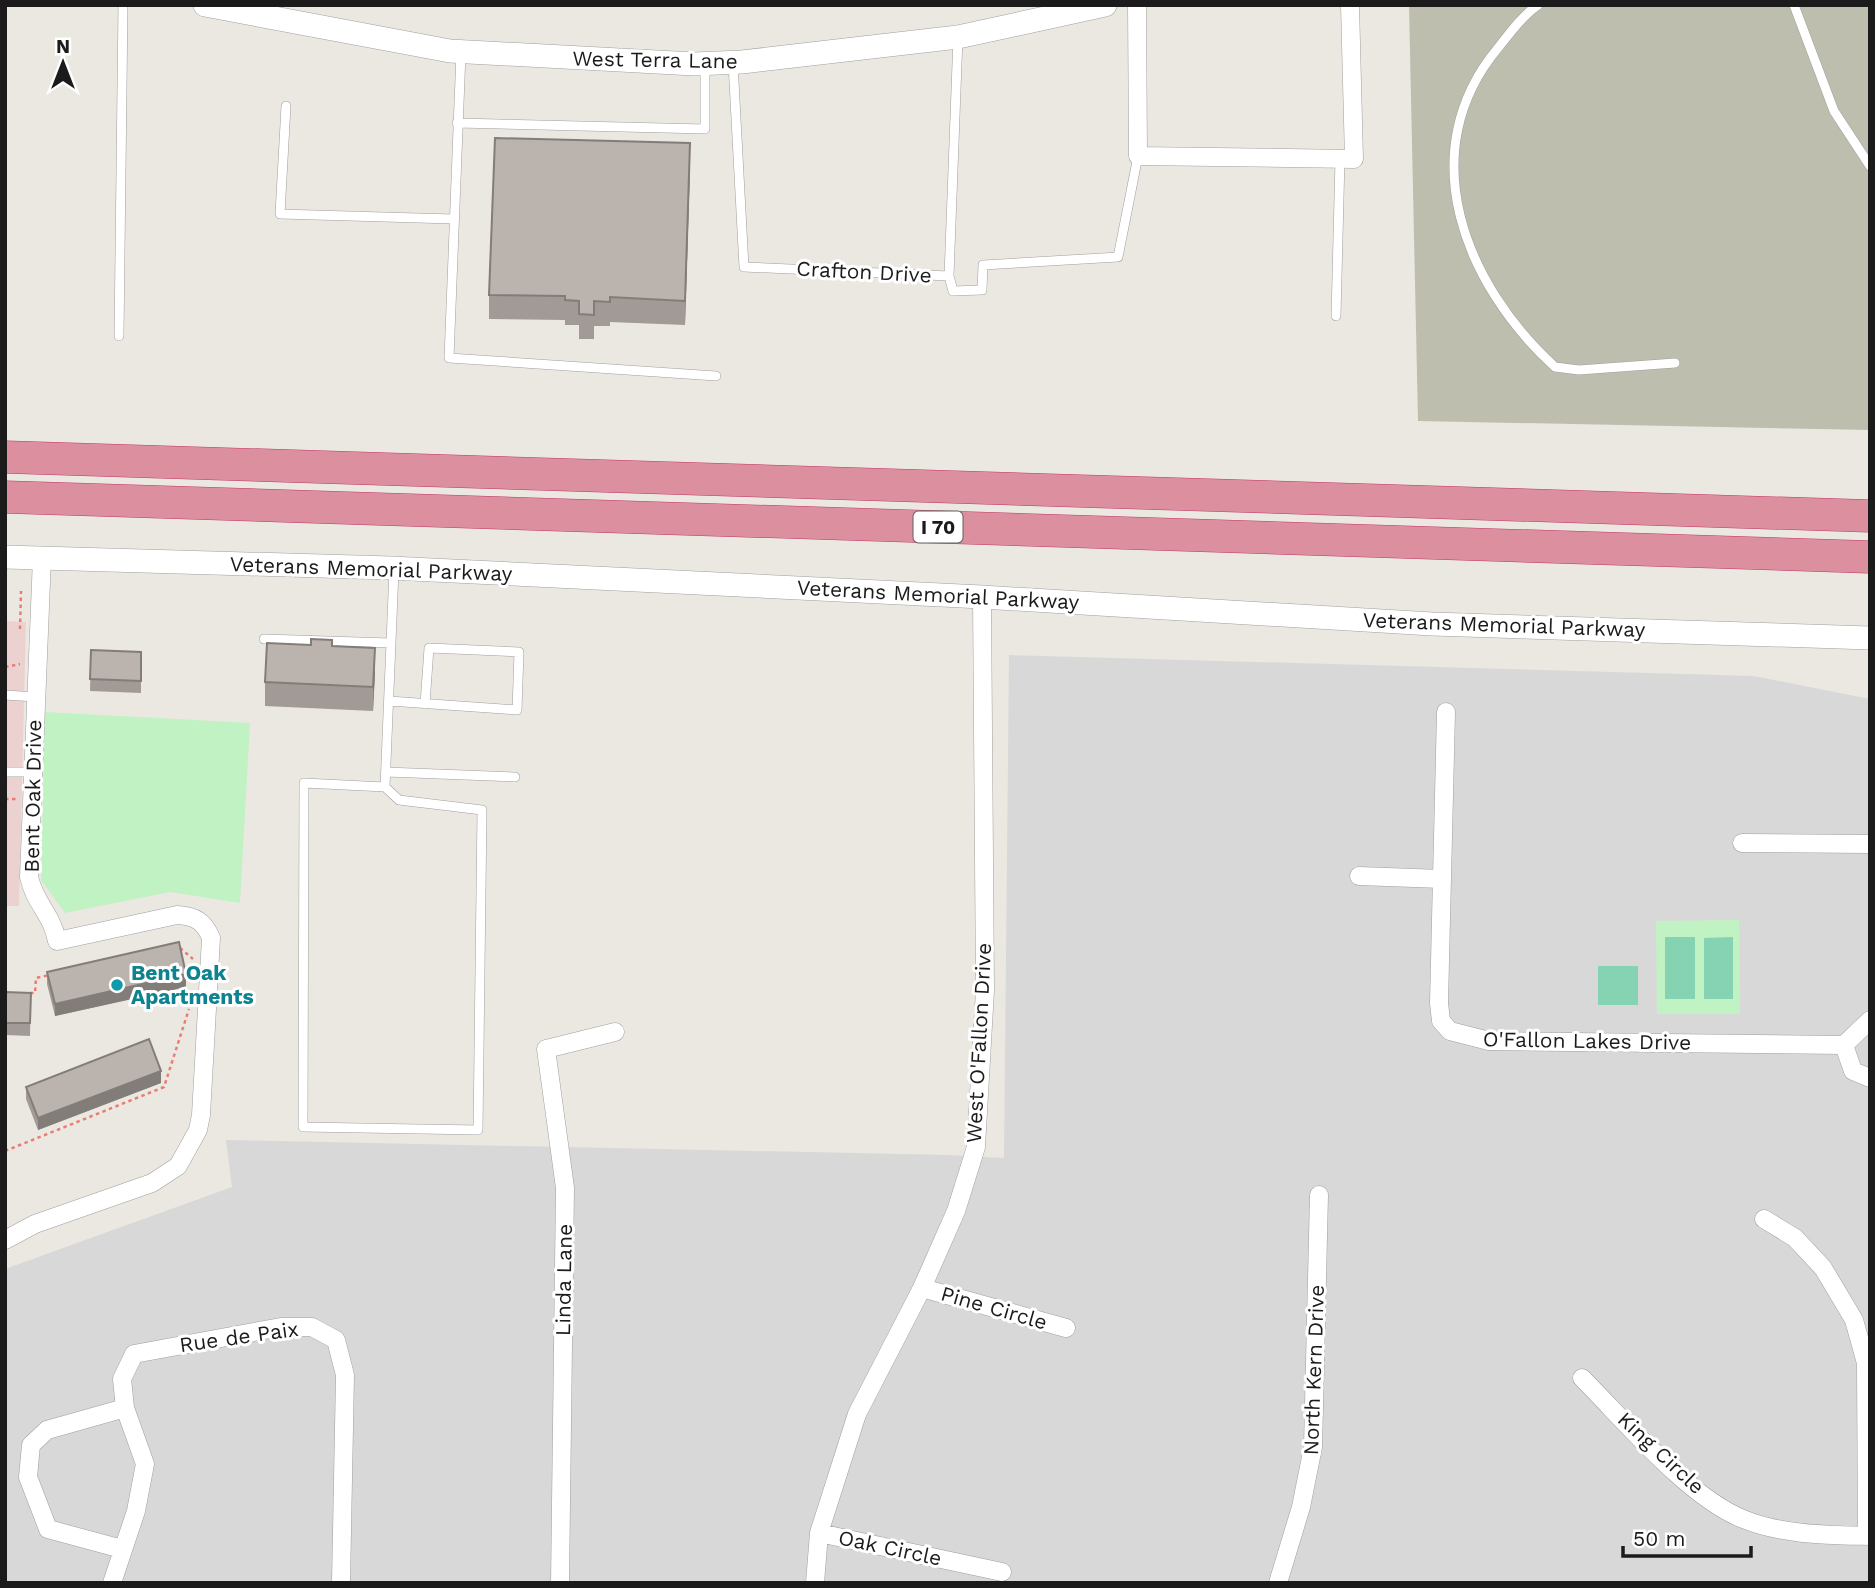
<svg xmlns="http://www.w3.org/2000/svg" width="1875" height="1588" viewBox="0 0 1875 1588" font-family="'Work Sans',sans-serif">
<rect width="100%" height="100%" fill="#ebe8e1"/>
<path fill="#d9d8d8" d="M 1009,655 L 1754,676 L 1870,699 L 1870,1583 L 5,1583 L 5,1269 L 232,1187 L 226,1140 L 949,1155 L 1004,1158 Z"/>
<path fill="#ebd2d1" d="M 5,621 L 26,622 L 19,906 L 5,906 Z"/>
<path fill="#bebeae" d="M 1409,5 L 1870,5 L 1870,430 L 1418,421 Z"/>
<path fill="#c1f2c4" d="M 45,712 L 250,723 L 240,903 L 170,892 L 65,913 L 41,880 Z
M 1739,920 L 1740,1014 L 1657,1014 L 1656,921 Z"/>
<path fill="#86d3b4" d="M 1665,937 L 1695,937 L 1695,999 L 1665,999 Z
M 1733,937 L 1733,999 L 1704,999 L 1704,938 Z
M 1598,966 L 1638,966 L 1638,1005 L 1598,1005 Z"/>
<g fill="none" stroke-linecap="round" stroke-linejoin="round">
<defs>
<path id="service" d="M 1538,5 C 1522,16 1510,33 1498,48 C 1411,152 1465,285 1555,367 L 1579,370 L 1675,363
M 1794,5 L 1834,111 L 1870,166
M 461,53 L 449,358 L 716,376
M 733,63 L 744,267 L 949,276 L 958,37
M 286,106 L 280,214 L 453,219
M 457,123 L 705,129 L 705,64
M 949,276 L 953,291 L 982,290 L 983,265 L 1118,257 L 1138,156
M 1336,316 L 1340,159
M 119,336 L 123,5
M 264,639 L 391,643
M 5,695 L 36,697
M 389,701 L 517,710 L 519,652 L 429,648 L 425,704
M 5,772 L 33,772
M 386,772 L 515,777
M 385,787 L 399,800 L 482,810 L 478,1130 L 303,1127 L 304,783 L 385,787 L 394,570"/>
<path id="minor" d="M 1137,5 L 1138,156 L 1354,159 L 1350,5
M 1446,712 L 1439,1003 L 1441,1021 L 1450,1031 L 1489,1041 L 1844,1045 L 1870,1020
M 1742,843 L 1870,844
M 1359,876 L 1442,879
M 1844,1045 L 1853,1071 L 1870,1078
M 1764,1219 L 1795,1238 L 1823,1268 L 1854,1320 L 1866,1363 L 1867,1536
M 5,1240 L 35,1224 L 152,1183 L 178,1166 L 198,1130 L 201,1115 L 211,938 C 204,921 195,916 177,915 L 57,941 C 52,914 35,904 29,877 L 42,558
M 922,1288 L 1066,1328
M 1582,1378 C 1624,1420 1688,1497 1743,1519 C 1782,1535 1828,1535 1870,1536
M 819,1533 L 1002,1572
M 122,1549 L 48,1529 L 28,1477 L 31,1445 L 47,1430 L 125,1408
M 112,1583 L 136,1511 L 145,1464 L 125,1408 L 122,1379 L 134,1354 L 281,1327 L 312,1327 L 336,1340 L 345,1375 L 341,1583
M 560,1583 L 565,1188 L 546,1049 L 615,1032
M 815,1583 L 819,1533 L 857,1414 L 922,1288 L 956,1211 L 976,1147 L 985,990 L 982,597
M 1278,1583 L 1301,1507 L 1313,1447 L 1319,1195"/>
<path id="tertiary" d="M 205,5 L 450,51 L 694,64 L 742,62 L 958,37 L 1105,5
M 5,557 L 391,568 L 982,597 L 1432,624 L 1870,638"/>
<path id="motorway" d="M 5,457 L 1870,516
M 5,497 L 1870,557"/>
</defs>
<use href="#service" stroke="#9f9f9f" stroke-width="10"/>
<use href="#minor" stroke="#9f9f9f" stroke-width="19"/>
<use href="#tertiary" stroke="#9f9f9f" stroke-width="24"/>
<use href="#motorway" stroke="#c23568" stroke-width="33"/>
<path stroke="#ea7d73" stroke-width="2.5" stroke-dasharray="3.5 3.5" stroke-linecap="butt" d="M 20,629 L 21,591
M 5,667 L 20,664
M 5,799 L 16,799
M 180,948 L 193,959
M 30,993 L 35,993 L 36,978 L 50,975
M 5,1151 L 164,1087 L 189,1009"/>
<use href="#service" stroke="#fff" stroke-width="9"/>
<use href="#minor" stroke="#fff" stroke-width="18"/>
<use href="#tertiary" stroke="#fff" stroke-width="23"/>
<use href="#motorway" stroke="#dc8f9f" stroke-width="32"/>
</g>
<path fill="#a19a96" d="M 690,167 L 685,325 L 610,322 L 610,326 L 594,326 L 594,339 L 579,339 L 579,325 L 565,325 L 565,320 L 489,319 L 489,295 Z
M 332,646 L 375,672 L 373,711 L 265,706 L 265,682 Z
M 91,650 L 141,652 L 141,693 L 90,691 Z
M 47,972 L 186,987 L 55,1016 L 47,984 Z
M 5,992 L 31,993 L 30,1036 L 5,1035 Z
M 161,1083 L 38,1130 L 26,1099 L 26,1087 Z"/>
<path fill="#837d7a" d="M 690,143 L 690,167 L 685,325 L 685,301 Z
M 375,648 L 375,672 L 373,711 L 373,687 Z
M 186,974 L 186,987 L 55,1016 L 55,1004 Z
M 161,1071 L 161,1083 L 38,1130 L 38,1118 Z"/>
<path fill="#bbb3ae" stroke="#837d7a" stroke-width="2" d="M 495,138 L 690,143 L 685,301 L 610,297 L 610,302 L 594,301 L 594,315 L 579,314 L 579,301 L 565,300 L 565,296 L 489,295 Z
M 311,639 L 332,640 L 332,646 L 375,648 L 373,687 L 265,682 L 267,643 L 311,645 Z
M 91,650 L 141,652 L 141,681 L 90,679 Z
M 179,942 L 186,974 L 55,1004 L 47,972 Z
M 5,992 L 31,993 L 30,1023 L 5,1023 Z
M 149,1039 L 161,1071 L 38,1118 L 26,1087 Z"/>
<circle fill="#0f9aa8" stroke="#fff" stroke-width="2.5" cx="117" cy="985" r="7"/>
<g text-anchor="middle" stroke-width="6" stroke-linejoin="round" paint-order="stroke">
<rect fill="#fff" stroke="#5f5f5f" stroke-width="2" x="913.5" y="511.5" width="49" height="31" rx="5"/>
<g font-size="19" font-weight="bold" fill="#1b1b1b">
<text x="938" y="534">I 70</text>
</g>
<g font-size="21" fill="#1b1b1b" stroke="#fff">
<text transform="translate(655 60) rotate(1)" y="7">West Terra Lane</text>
<text transform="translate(864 272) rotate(3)" y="7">Crafton Drive</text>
<text transform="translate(371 569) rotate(2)" y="7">Veterans Memorial Parkway</text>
<text transform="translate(938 595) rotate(3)" y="7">Veterans Memorial Parkway</text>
<text transform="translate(1504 625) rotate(2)" y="7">Veterans Memorial Parkway</text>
<text transform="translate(33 796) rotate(-89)" y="7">Bent Oak Drive</text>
<text transform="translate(1587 1041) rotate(1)" y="7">O'Fallon Lakes Drive</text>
<text transform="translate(979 1043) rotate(-87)" y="7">West O'Fallon Drive</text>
<text transform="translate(564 1280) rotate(-89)" y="7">Linda Lane</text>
<text transform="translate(994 1308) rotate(16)" y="7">Pine Circle</text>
<text transform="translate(239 1337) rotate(-8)" y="7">Rue de Paix</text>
<text transform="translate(1314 1370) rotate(-88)" y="7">North Kern Drive</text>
<text transform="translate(1661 1453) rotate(43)" y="7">King Circle</text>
<text transform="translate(890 1548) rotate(12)" y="7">Oak Circle</text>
</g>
<g font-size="21" font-weight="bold" fill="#0d838f" stroke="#fff" text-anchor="start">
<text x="131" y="980">Bent Oak<tspan x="131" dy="24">Apartments</tspan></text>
</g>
</g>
<rect width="1875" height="1588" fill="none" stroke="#1b1b1b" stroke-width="14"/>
<g transform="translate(63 63)" stroke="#ffffff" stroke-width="5" paint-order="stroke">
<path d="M0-5L12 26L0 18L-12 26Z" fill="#1b1b1b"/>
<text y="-10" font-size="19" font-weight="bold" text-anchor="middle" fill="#1b1b1b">N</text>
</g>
<path d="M1623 1546v10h128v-10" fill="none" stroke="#1b1b1b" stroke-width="3.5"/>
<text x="1633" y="1546" font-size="21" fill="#1b1b1b" stroke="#ffffff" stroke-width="5" paint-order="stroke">50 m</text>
</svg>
